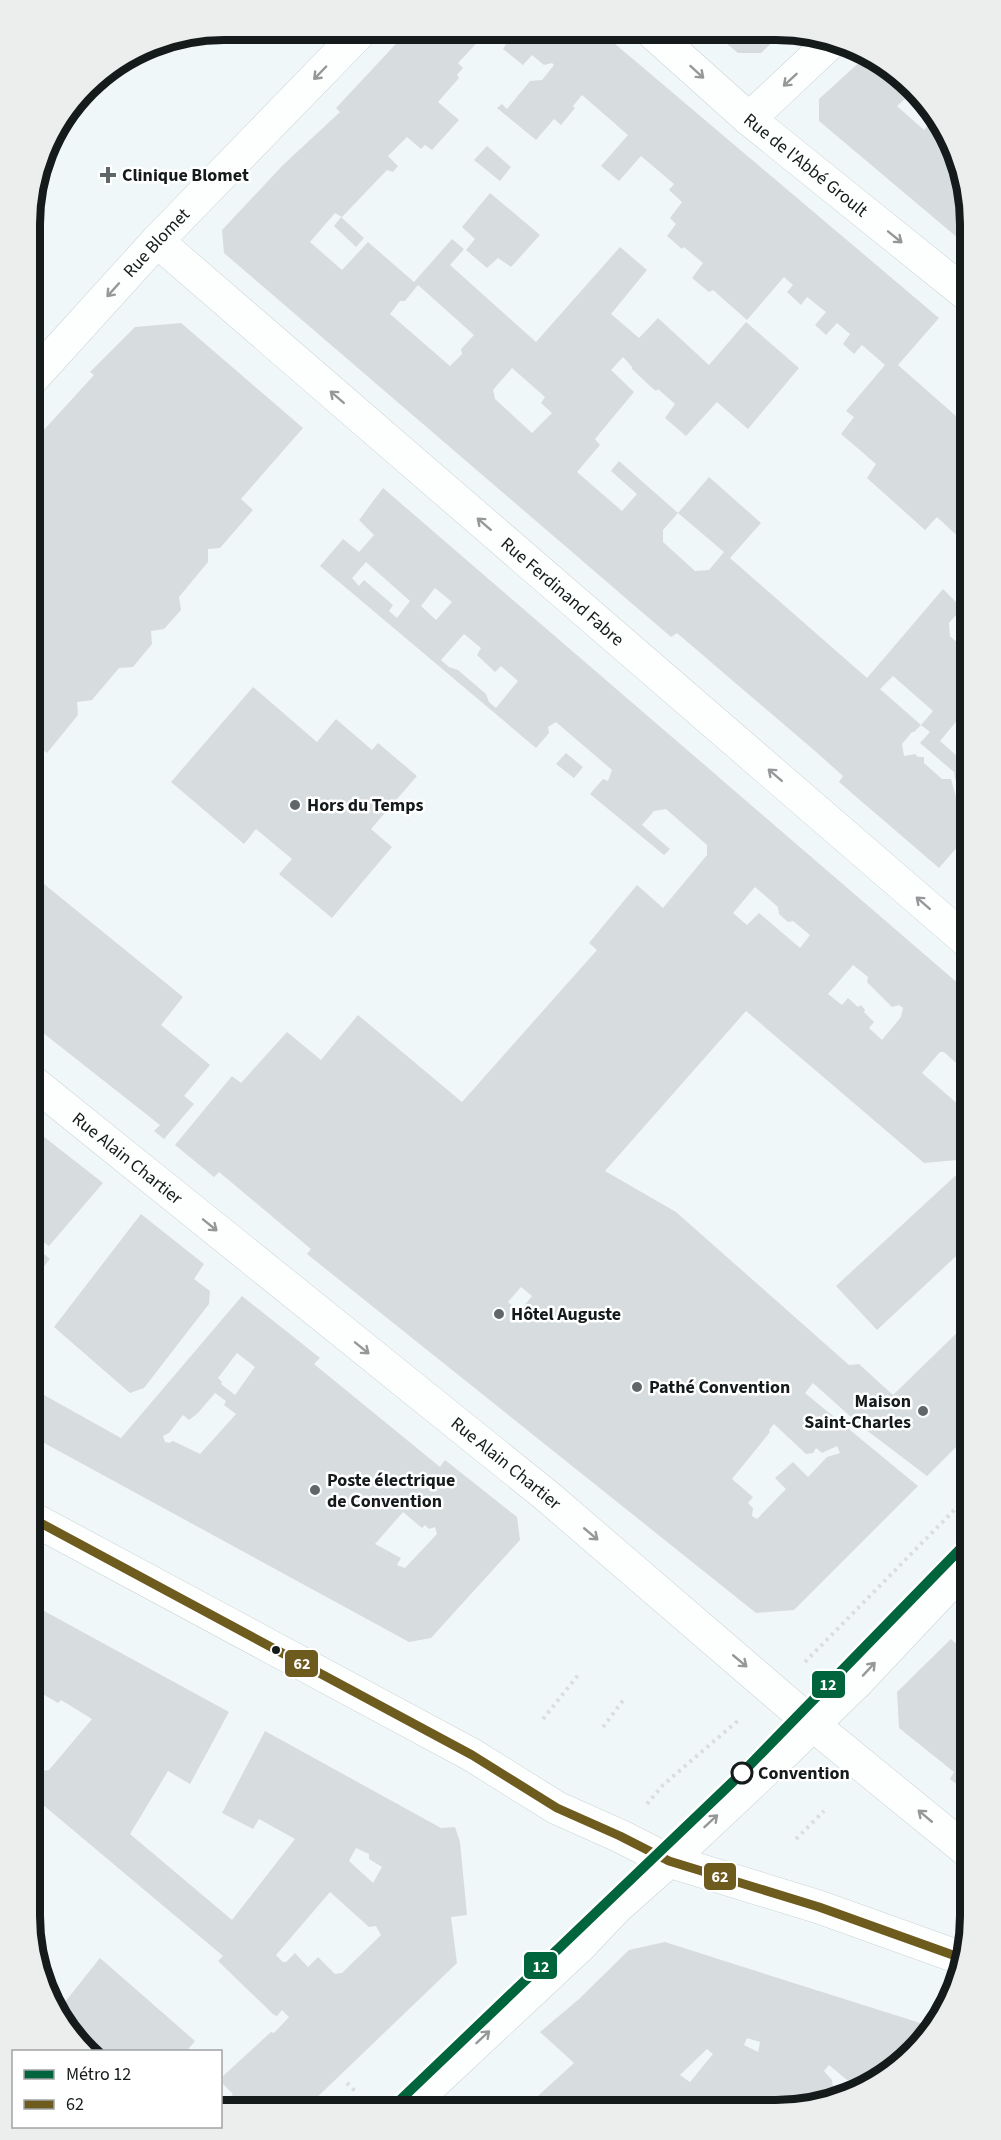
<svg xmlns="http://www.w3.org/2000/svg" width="1001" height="2140" viewBox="0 0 1001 2140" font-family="'Source Sans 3',sans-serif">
<rect width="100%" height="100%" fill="#eff7f9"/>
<path fill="#d7ddde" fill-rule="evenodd" d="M 408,31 L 487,32 L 458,63 L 463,68 L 457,75 L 459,78 L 438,102 L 459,120 L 432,150 L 425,145 L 421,149 L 407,137 L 388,156 L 398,166 L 393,172 L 387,170 L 342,217 L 335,213 L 310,242 L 342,270 L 368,242 L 414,282 L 452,239 L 464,249 L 450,265 L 536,342 L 620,247 L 647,270 L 611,314 L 639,338 L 658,318 L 709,365 L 746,322 L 799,368 L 748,429 L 717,402 L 686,436 L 665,418 L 675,404 L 658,389 L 656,391 L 651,387 L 632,369 L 632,367 L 623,357 L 611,370 L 634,392 L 595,439 L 600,445 L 577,472 L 622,511 L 637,494 L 611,471 L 619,461 L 678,513 L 663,530 L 663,542 L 695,571 L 709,570 L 724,552 L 678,513 L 709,477 L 761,523 L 730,558 L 867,678 L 943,589 L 956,602 L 957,614 L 949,623 L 950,636 L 966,651 L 966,710 L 940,741 L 966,764 L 966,789 L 955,779 L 954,772 L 920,743 L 930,732 L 921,725 L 914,732 L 912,732 L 902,744 L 904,756 L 915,754 L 918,757 L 924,757 L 924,763 L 942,779 L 951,779 L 957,801 L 966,790 L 967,836 L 939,868 L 839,782 L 843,776 L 815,751 L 677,633 L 671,637 L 224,253 L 222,230 L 283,165 L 340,112 L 336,108 ZM 418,285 L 474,335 L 461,349 L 462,354 L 450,366 L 390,314 L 400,301 L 405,301 ZM 512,368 L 545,397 L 541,403 L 552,413 L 532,433 L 495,399 L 493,390 ZM 893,676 L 933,711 L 921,725 L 880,689 Z
M 501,32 L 601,32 L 939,318 L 898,365 L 965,424 L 966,544 L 937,517 L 925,530 L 867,478 L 876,464 L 841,434 L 854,417 L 846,411 L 885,365 L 862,345 L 854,354 L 843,344 L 850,334 L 837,323 L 826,335 L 815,325 L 826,312 L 807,297 L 801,305 L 787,292 L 793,285 L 784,277 L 747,320 L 713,290 L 709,292 L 692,278 L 703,263 L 684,247 L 682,249 L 667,236 L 676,224 L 670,218 L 682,202 L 669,190 L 674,184 L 641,156 L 619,181 L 601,166 L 628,135 L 582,95 L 573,106 L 575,108 L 561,125 L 554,119 L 536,140 L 497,108 L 502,104 L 507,109 L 530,81 L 542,80 L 554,65 L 552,63 L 544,65 L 532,55 L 523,65 L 503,49 L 509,39 Z
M 714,33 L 782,33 L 761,53 L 738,53 Z
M 864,58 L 905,78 L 915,90 L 897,106 L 924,130 L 934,119 L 945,129 L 964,174 L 965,244 L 819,121 L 819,99 Z
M 487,146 L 511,167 L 500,181 L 474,160 Z
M 490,193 L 540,235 L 511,267 L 498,258 L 487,268 L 466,250 L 475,239 L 462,227 Z
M 341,217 L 364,238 L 356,247 L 334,226 Z
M 181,323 L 303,428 L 241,499 L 253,510 L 220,548 L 208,549 L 208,562 L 179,597 L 181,610 L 164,629 L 151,631 L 152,644 L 133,667 L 119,668 L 92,700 L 77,702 L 78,715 L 47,753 L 36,744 L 32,747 L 31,444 L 94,375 L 90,372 L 135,327 Z
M 383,488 L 967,991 L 967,1073 L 944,1052 L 940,1052 L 922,1073 L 968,1113 L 968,1159 L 924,1163 L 746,1011 L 605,1171 L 676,1212 L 849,1365 L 859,1364 L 893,1395 L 968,1322 L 969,1434 L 927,1476 L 861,1426 L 813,1383 L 805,1393 L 918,1486 L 794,1610 L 756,1613 L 307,1254 L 311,1249 L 219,1172 L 214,1177 L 175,1145 L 232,1076 L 241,1083 L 287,1032 L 321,1060 L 358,1015 L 462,1102 L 597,950 L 589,943 L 637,885 L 663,908 L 707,855 L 707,845 L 666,809 L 654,811 L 642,825 L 670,849 L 664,855 L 590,794 L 603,779 L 608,781 L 612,770 L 556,722 L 548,727 L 549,733 L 536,748 L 320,566 L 343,539 L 359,552 L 374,535 L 359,520 ZM 366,562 L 410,601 L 397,618 L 389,611 L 393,605 L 364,580 L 359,586 L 352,578 ZM 435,588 L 452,602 L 436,620 L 421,606 ZM 464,634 L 481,648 L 477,655 L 495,672 L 501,666 L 518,681 L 496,708 L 489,702 L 486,694 L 458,670 L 449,667 L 441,660 ZM 755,887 L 778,907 L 779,914 L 788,922 L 793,921 L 810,935 L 800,948 L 759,913 L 747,925 L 733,913 ZM 853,965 L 868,977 L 867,982 L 892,1007 L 899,1005 L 903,1008 L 901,1017 L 882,1040 L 869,1028 L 874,1022 L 864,1012 L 865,1010 L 861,1005 L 858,1007 L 848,998 L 842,1005 L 828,994 ZM 521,1287 L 532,1296 L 519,1312 L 508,1302 ZM 774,1424 L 806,1454 L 813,1453 L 816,1448 L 822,1453 L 837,1446 L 840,1453 L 827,1457 L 808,1477 L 793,1462 L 775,1478 L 786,1489 L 757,1519 L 752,1516 L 753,1508 L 748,1503 L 753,1497 L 732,1479 L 770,1432 L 769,1430 Z
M 253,687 L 317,742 L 336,719 L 372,750 L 378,743 L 417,776 L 371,829 L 392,847 L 332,918 L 279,874 L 292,859 L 256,829 L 244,844 L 171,782 Z
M 566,753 L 583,767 L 574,778 L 556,764 Z
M 33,875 L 183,997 L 161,1025 L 210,1065 L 184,1096 L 194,1104 L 164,1139 L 154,1131 L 160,1125 L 33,1025 Z
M 34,1129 L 103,1183 L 49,1246 L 34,1235 L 34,1223 L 38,1219 L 34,1200 Z
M 968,1164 L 968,1245 L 877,1330 L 836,1286 Z
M 141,1214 L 204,1264 L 194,1279 L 210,1291 L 209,1304 L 144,1388 L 130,1393 L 54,1327 Z
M 43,1253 L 50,1259 L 34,1278 L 34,1263 Z
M 242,1296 L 320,1358 L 314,1364 L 440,1467 L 445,1460 L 517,1517 L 520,1540 L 431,1638 L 409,1642 L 35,1438 L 35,1390 L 121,1438 ZM 237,1353 L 255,1367 L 235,1395 L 221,1384 L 222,1382 L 218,1378 ZM 215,1393 L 226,1401 L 224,1405 L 236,1414 L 200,1454 L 173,1441 L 169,1443 L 165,1442 L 163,1436 L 169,1433 L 183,1415 L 189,1420 L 198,1413 ZM 403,1512 L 422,1528 L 425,1525 L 429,1529 L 435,1527 L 437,1534 L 405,1568 L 397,1565 L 401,1558 L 375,1544 Z
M 35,1606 L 229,1712 L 190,1784 L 168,1771 L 130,1834 L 232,1920 L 295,1839 L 259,1819 L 253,1829 L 222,1813 L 265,1731 L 441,1828 L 455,1827 L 460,1842 L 467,1915 L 451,1917 L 457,1963 L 308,2106 L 221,2106 L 233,2094 L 223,2084 L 223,2076 L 271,2032 L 274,2033 L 289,2017 L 282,2010 L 277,2016 L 274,2015 L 218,1961 L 223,1956 L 36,1799 L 36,1772 L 49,1770 L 92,1719 L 61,1700 L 58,1703 L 36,1690 ZM 356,1848 L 369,1854 L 369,1859 L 382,1867 L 373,1883 L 349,1861 ZM 330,1892 L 369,1927 L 376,1926 L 381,1935 L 342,1973 L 335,1974 L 318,1957 L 308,1967 L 295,1953 L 286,1962 L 283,1962 L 276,1955 Z
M 951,1639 L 962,1649 L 970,1641 L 970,1795 L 950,1779 L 954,1772 L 899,1728 L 897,1692 Z
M 665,1942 L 800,1985 L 933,2027 L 923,2043 L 884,2077 L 852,2092 L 850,2090 L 857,2080 L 847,2080 L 829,2065 L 824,2071 L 832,2080 L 833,2088 L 818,2103 L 528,2105 L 574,2063 L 540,2032 L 579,1999 L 629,1950 ZM 747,2038 L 760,2042 L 758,2052 L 744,2045 ZM 707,2049 L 713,2054 L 690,2082 L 680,2075 Z
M 100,1958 L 195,2041 L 186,2052 L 87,2052 L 63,2023 L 57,2012 Z"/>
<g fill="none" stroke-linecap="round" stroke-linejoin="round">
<defs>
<g id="street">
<path id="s1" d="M 653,33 L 749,119 L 965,293"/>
<path d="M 749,119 L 831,42"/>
<path id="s2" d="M 157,241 L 967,941"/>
<path id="s3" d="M 31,380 L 157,241 L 361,31"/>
<path id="s4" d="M 34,1083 L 547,1496 L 812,1724 L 970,1853"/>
</g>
<path id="secondary" d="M 35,1520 L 472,1755 L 557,1808 L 620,1836 L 669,1861 L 819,1907 L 964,1959
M 410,2105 L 581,1945 L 616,1908 L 669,1861 L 788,1749 L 857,1682 L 969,1563"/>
</defs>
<use href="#street" stroke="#cdd3d4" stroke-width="34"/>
<use href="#secondary" stroke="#cdd3d4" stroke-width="34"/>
<path stroke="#dbdede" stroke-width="4" stroke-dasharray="3 4.5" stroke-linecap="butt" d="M 805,1662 L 969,1495
M 543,1719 L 579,1674
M 603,1727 L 624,1699
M 647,1804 L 663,1785 L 741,1718
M 796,1839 L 824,1811
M 347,2083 L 357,2093
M 360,2106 L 369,2098"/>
<use href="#street" stroke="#fdfefe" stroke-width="33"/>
<use href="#secondary" stroke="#fdfefe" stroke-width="33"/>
<defs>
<path id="bus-1" d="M 35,1520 L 472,1755 L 557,1808 L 620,1836 L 669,1861 L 819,1907 L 964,1959"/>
</defs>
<use href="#bus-1" stroke="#fff" stroke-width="14"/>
<use href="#bus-1" stroke="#6e5b1e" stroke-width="9"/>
<defs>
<path id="metro-1" d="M 395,2105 L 742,1773 L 969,1540"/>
</defs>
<use href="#metro-1" stroke="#fff" stroke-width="15"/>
<use href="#metro-1" stroke="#00643c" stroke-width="10"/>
</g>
<defs><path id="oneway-shaft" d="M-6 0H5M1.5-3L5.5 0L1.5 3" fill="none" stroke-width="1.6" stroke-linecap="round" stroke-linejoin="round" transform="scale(1.5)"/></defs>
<g stroke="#959798">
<use href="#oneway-shaft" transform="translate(697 72) rotate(42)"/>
<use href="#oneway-shaft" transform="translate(320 73) rotate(134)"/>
<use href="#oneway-shaft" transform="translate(790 80) rotate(137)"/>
<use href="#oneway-shaft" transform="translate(895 237) rotate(39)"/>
<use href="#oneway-shaft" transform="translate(113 290) rotate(132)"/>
<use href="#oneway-shaft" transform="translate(337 397) rotate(-139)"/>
<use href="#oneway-shaft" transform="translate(484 524) rotate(-139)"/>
<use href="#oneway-shaft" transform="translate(775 775) rotate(-139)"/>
<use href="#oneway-shaft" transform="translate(923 903) rotate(-139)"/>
<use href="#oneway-shaft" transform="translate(210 1225) rotate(39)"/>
<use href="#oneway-shaft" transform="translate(362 1348) rotate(39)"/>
<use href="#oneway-shaft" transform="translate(591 1534) rotate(40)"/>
<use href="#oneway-shaft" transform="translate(740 1661) rotate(40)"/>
<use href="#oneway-shaft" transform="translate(869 1669) rotate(-47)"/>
<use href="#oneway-shaft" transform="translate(925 1816) rotate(-140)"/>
<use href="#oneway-shaft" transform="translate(711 1821) rotate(-43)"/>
<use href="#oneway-shaft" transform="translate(483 2037) rotate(-43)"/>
</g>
<g fill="#616769" stroke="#fff" stroke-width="2">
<path d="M105 166h6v6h6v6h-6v6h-6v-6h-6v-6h6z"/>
<circle cx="295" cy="805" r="6"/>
<circle cx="499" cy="1314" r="6"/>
<circle cx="637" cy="1387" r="6"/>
<circle cx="923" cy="1411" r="6"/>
<circle cx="315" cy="1490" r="6"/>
</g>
<circle fill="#151a1b" stroke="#fff" stroke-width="2" cx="276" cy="1650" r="5"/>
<circle fill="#fff" stroke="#151a1b" stroke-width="3" cx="742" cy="1773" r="10"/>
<g text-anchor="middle" stroke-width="5" stroke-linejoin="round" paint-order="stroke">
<g font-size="18" fill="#151a1b" stroke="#fff">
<text dy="6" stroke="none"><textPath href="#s1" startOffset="202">Rue de l'Abbé Groult</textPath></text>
<text dy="6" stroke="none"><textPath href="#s3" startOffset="186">Rue Blomet</textPath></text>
<text dy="6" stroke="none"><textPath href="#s2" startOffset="536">Rue Ferdinand Fabre</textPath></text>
<text dy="6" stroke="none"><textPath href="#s4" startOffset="120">Rue Alain Chartier</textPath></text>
<text dy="6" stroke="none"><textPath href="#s4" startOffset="606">Rue Alain Chartier</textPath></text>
</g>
<g font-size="18" font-weight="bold" fill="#151a1b" stroke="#fff" text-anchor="start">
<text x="122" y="181">Clinique Blomet</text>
<text x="307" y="811">Hors du Temps</text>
<text x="511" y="1320">Hôtel Auguste</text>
<text x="649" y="1393">Pathé Convention</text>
<text x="911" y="1407" text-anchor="end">Maison<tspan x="911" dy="21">Saint-Charles</tspan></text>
<text x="327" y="1486">Poste électrique<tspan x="327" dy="21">de Convention</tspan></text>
</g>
<g font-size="18" font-weight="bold" fill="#151a1b" stroke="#fff" text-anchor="start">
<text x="758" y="1779">Convention</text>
</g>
</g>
<path d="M0 0H1001V2140H0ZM224 40H776A184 184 0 0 1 960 224V1916A184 184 0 0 1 776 2100H224A184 184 0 0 1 40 1916V224A184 184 0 0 1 224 40Z" fill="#eceded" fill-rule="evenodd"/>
<path fill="none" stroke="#151a1b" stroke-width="8" d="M224 40H776A184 184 0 0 1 960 224V1916A184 184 0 0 1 776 2100H224A184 184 0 0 1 40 1916V224A184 184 0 0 1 224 40Z"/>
<g stroke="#fff" stroke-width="2">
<rect x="284" y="1649" width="35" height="29" rx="6" fill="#6e5b1e"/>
<rect x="811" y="1670" width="35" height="29" rx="6" fill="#00643c"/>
<rect x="703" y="1862" width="34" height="29" rx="6" fill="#6e5b1e"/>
<rect x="523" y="1951" width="35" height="29" rx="6" fill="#00643c"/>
</g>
<g font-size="16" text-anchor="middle" font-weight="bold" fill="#fff">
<text x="302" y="1669">62</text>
<text x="828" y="1690">12</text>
<text x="720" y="1882">62</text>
<text x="541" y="1972">12</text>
</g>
<rect x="12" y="2050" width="210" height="78" fill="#ffffff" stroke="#a1a3a4" stroke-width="1.5"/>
<rect x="24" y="2070" width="30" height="9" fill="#00643c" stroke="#a1a3a4" stroke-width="1.5"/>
<text x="66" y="2080" font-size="18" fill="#151a1b">Métro 12</text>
<rect x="24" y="2100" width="30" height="9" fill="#6e5b1e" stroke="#a1a3a4" stroke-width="1.5"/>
<text x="66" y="2110" font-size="18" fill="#151a1b">62</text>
</svg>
